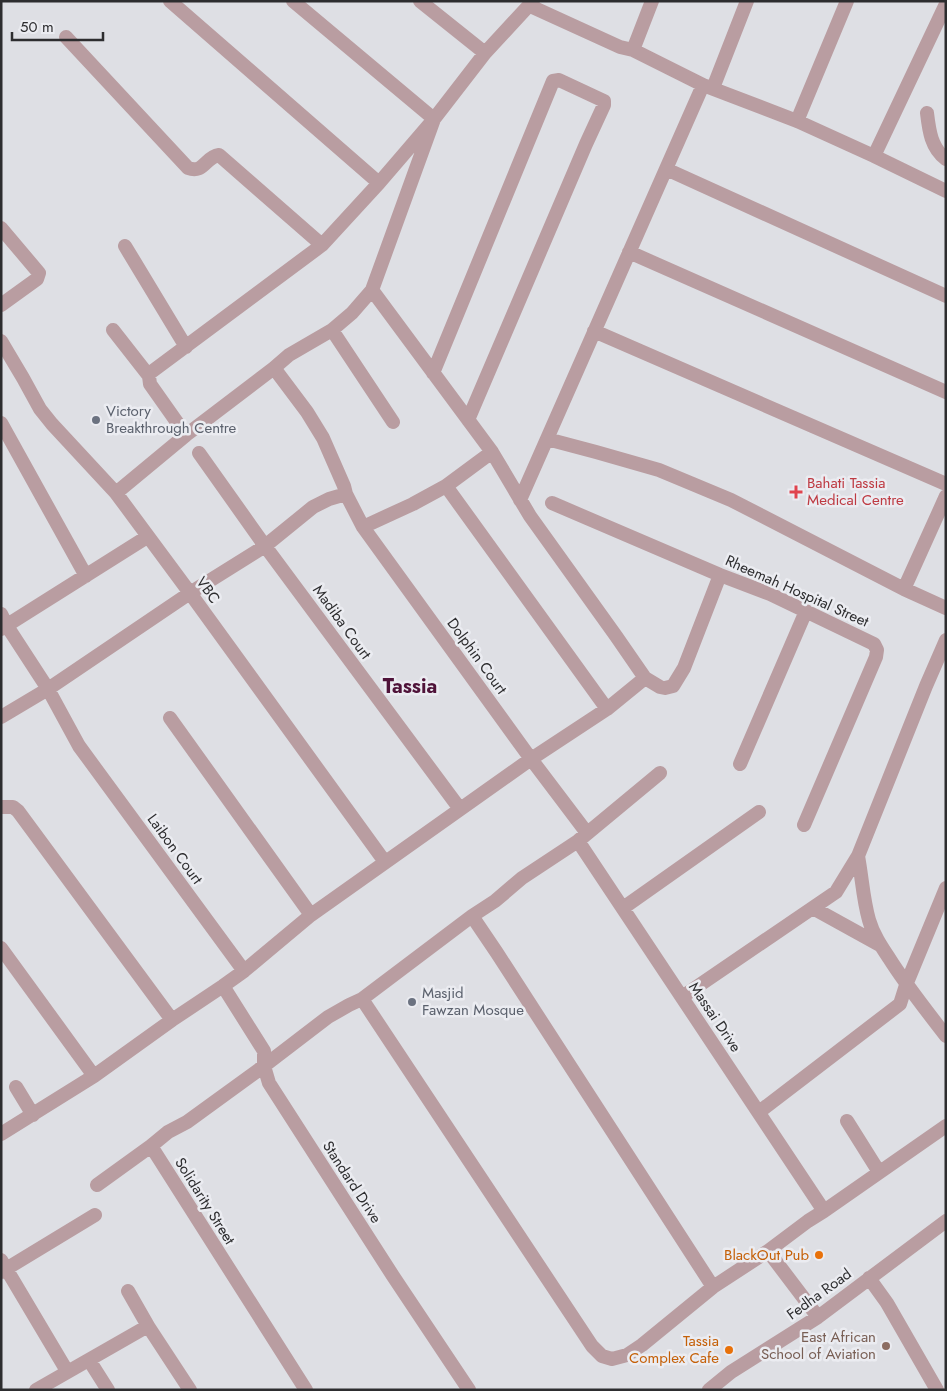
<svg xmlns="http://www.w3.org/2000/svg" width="947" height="1391" viewBox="0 0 947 1391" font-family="Jost,sans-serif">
<rect width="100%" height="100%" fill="#dedfe4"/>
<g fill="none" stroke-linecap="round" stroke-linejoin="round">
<path stroke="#b99da1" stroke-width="14" d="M 170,1 L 379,183
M 420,1 L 485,53
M 533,1 L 485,53 L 434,119 L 372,290 L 352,313 L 332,330 L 289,355 L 274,368 L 307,412 L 323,438 L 344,486 L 346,494 L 363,527 L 531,759 L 587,833
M 530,6 L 620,47 L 633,50 L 703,85 L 797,121 L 874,156 L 946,191
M 66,37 L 188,168 C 204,174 205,157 219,155 L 322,245
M 633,50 L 652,1
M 713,88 L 747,1
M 927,113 C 929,130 931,148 946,159
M 797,121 L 847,1
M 874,156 L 945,6
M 666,169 L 946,296
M 1,228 L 39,273 L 37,279 L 1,305
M 125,246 L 186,347
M 629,252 L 946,392
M 372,290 L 492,452 L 530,516 L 616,636 L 645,678 L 660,687 L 665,688 L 673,686 L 684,668 L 720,575
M 113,330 L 149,376
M 332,330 L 393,422
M 594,331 L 946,484
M 1,341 L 23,378 L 40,409 L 52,424 L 116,493 L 190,593 L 385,862
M 433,373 L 553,81 L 559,80 L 604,101 L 604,105 L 586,144 L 468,420
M 1,423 L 86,576
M 186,435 L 274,368
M 547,439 L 596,452 L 659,470 L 731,500 L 904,589 L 946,608
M 199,453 L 265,546 L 460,809
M 446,486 L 607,709
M 116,493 L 186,435 L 150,384 L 149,376 L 150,373 L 322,245 L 379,183 L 434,119 L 293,1
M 520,500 L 703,85
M 552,503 L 720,575 L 770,594 L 874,644 L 877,650 L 876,657 L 804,825
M 363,527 L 413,504 L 446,486 L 492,452
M 904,589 L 946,496
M 1,614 L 7,626 L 48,689 L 79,746 L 244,971
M 1,629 L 147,537
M 1,717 L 48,689 L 190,593 L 265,546 L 313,507 L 329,499 L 346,494
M 170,718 L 311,915
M 740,764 L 806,611
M 660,773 L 578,841 L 522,878 L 495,901 L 472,916 L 497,953 L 713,1287
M 1,807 L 13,807 L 18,811 L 172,1020
M 578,841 L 824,1211
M 858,856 C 862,877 863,899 869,920 C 873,934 881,946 889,958 C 906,985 926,1010 946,1036
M 623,908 L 759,812
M 813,908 L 880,945
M 1,948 L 94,1076
M 223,986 L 264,1051 L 264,1066 L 269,1083 L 393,1276 L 469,1390
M 682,997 L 836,892 L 858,856 L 926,686 L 946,640
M 362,999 L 472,916
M 16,1087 L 33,1115
M 759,1112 L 900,1004 L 906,985 L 946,888
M 847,1121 L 879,1172
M 1,1134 L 94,1076 L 172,1020 L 223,986 L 244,971 L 311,915 L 531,759 L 607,709 L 645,678
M 97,1185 L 151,1146
M 768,1251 L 818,1317
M 1,1260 L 67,1371
M 1,1272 L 95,1215
M 869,1278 L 887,1303 L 937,1390
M 128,1291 L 148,1326 L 190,1390
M 89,1360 L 108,1390
M 36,1390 L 148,1326
M 306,1390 L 151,1146 L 168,1132 L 187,1122 L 264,1066 L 328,1017 L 349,1005 L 362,999 L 592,1346 L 602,1356 L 612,1359 L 627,1355 L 642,1345 L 713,1287 L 768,1251 L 808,1221 L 824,1211 L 946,1126
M 709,1390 L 731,1372 L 818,1317 L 946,1221"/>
</g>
<g fill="#6b7280" stroke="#ebecf1" stroke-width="2">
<circle cx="96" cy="420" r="5"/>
<circle cx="412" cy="1002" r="5"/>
</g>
<path fill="#e0444e" stroke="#ebecf1" stroke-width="2" d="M793.5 484.5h5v5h5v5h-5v5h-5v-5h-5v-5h5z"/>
<g fill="#e8710a" stroke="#ebecf1" stroke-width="2">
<circle cx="819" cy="1255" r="5"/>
<circle cx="729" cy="1350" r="5"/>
</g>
<circle fill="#8d6e63" stroke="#ebecf1" stroke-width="2" cx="886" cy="1346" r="5"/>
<g text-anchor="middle" stroke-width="5" stroke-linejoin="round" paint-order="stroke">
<g font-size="15" fill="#5b616d" stroke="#ebecf1" text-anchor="start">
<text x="106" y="416">Victory<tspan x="106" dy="17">Breakthrough Centre</tspan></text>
<text x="422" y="998">Masjid<tspan x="422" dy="17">Fawzan Mosque</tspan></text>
</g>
<g font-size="15" fill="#be3a42" stroke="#ebecf1" text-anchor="start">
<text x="807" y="488">Bahati Tassia<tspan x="807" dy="17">Medical Centre</tspan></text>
</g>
<g font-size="15" fill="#2d2d2f" stroke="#ebecf1">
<text transform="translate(208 590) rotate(54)" y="5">VBC</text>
<text transform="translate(797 591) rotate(24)" y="5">Rheemah Hospital Street</text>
<text transform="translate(342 622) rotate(54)" y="5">Madiba Court</text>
<text transform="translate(477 656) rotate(54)" y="5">Dolphin Court</text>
<text transform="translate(175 849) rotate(54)" y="5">Laibon Court</text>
<text transform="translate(715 1017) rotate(56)" y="5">Massai Drive</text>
<text transform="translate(352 1182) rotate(57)" y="5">Standard Drive</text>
<text transform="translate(205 1201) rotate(58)" y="5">Solidarity Street</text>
<text transform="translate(819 1294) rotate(-36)" y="5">Fedha Road</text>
</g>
<g font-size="15" fill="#c56008" stroke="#ebecf1" text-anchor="end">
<text x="809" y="1260">BlackOut Pub</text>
<text x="719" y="1346">Tassia<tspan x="719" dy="17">Complex Cafe</tspan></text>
</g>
<g font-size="15" fill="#785e54" stroke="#ebecf1" text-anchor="end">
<text x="876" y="1342">East African<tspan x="876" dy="17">School of Aviation</tspan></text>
</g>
<g font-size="20" font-weight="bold" fill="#4f1339" stroke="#ebecf1">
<text x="410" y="693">Tassia</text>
</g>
</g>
<rect width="947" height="1391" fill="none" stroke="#2d2d2f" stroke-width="5"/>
<path d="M12 32v8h91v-8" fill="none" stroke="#2d2d2f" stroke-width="2.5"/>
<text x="20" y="32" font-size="15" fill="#2d2d2f" stroke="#ebecf1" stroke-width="4" paint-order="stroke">50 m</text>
</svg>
